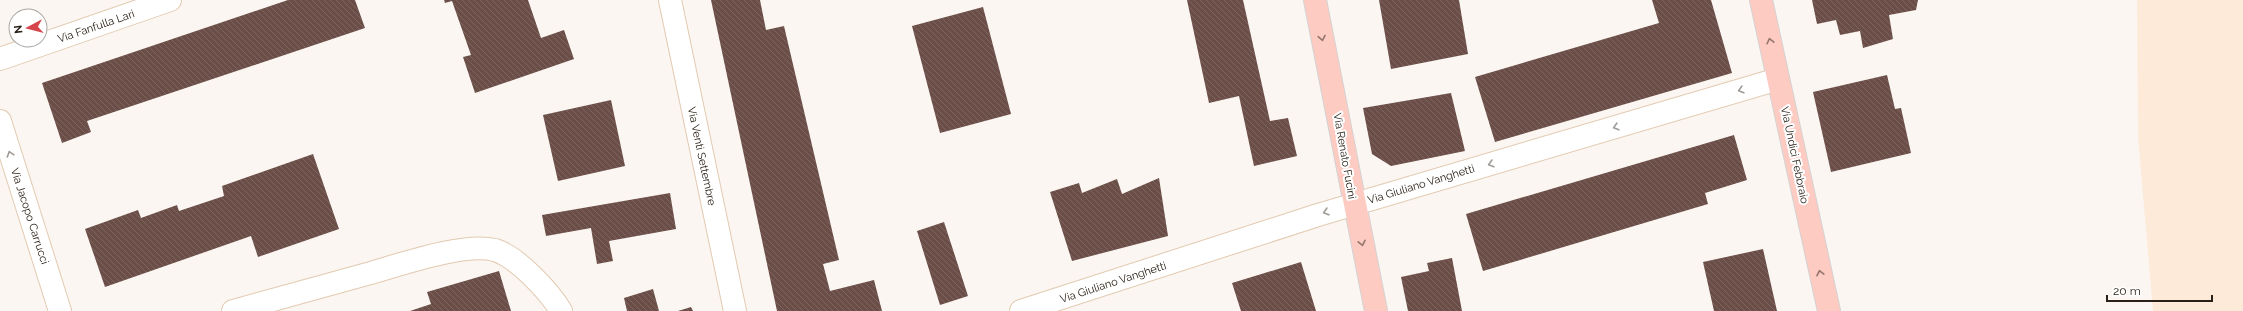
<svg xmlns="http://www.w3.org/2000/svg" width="2243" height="311" viewBox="0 0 2243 311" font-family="Raleway,sans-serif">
<defs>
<pattern id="building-back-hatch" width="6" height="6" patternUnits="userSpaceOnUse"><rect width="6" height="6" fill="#6b4e48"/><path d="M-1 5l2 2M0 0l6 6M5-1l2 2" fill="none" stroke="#7c645f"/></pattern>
</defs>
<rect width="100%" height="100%" fill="#fbf6f1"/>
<path fill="#fdead8" d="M 2137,0 L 2243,0 L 2243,311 L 2153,311 L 2138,136 Z"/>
<path fill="url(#building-back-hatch)" d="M 288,0 L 355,0 L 365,28 L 87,121 L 91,132 L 62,143 L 42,83 Z
M 444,0 L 528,0 L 541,38 L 564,30 L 574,59 L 475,93 L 463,57 L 471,55 L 452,1 L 445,3 Z
M 711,0 L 760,0 L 766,30 L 784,26 L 839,260 L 823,264 L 830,291 L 874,280 L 882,311 L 777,311 Z
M 1187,0 L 1243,0 L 1270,121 L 1288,118 L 1297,156 L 1254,166 L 1239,96 L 1209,103 Z
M 1379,0 L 1459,0 L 1468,54 L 1391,69 Z
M 1652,0 L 1711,0 L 1732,73 L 1495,142 L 1475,77 L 1659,23 Z
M 1812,0 L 1918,0 L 1916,10 L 1889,15 L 1893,39 L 1863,48 L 1860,31 L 1840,35 L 1836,20 L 1817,24 Z
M 983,7 L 1011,114 L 940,133 L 912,26 Z
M 1887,75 L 1895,109 L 1901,108 L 1911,153 L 1831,172 L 1813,92 Z
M 1451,93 L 1465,151 L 1391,166 L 1372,154 L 1363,108 Z
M 611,100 L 625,166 L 558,181 L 543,115 Z
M 1734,135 L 1747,180 L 1705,193 L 1708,204 L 1483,271 L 1466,214 Z
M 313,154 L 339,229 L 258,257 L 251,236 L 105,287 L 85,229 L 138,210 L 141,218 L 177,205 L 179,211 L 224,196 L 222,186 Z
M 1159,178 L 1168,236 L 1072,261 L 1050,192 L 1079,183 L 1082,193 L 1117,179 L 1122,194 Z
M 670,193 L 676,229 L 609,241 L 613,261 L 597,264 L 591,228 L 546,236 L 542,215 Z
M 944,222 L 968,296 L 940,305 L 917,231 Z
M 1763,249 L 1777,311 L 1714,311 L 1703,262 Z
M 1452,258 L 1462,311 L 1408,311 L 1401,277 L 1429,271 L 1427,263 Z
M 1301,262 L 1316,311 L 1241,311 L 1232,283 Z
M 499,271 L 511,311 L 410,311 L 431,304 L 427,292 Z
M 653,289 L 659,311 L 627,311 L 624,298 Z
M 691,307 L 693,311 L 678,311 Z"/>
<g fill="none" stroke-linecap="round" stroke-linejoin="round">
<defs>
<path id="minor" d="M 670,0 L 735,311
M 0,59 L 170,0
M 0,121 L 60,311
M 233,311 C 278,299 322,286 367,274 C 399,265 464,242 495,250 C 517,257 549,291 561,311
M 1021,311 L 1318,215 L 1778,79"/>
<path id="major" d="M 1315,0 L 1376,311
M 1761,0 L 1829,311"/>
</defs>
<use href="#minor" stroke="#e2cab1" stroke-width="24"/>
<use href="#major" stroke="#d4d2d1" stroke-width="24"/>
<use href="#minor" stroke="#fff" stroke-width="22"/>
<use href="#major" stroke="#fecbc2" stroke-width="22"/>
</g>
<defs><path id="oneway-chevron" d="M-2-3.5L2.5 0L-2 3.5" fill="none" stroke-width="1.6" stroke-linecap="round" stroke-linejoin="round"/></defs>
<g stroke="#94766c">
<use href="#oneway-chevron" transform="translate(1322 38) rotate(79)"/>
<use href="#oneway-chevron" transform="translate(1770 41) rotate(-103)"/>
<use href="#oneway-chevron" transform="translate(1362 243) rotate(78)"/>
<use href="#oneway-chevron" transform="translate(1820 273) rotate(-102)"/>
</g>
<g stroke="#9f9b97">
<use href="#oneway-chevron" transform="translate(1741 90) rotate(164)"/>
<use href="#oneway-chevron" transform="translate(1616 127) rotate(164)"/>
<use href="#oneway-chevron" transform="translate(10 154) rotate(-108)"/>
<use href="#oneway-chevron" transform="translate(1491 164) rotate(164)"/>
<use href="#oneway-chevron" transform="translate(1326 212) rotate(164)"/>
</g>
<g text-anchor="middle" stroke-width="4" stroke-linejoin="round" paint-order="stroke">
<g font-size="11" fill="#292017" stroke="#fff">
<text transform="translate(96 26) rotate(-19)" y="4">Via Fanfulla Lari</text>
<text transform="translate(1795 155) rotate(78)" y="4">Via Undici Febbraio</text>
<text transform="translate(702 156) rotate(78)" y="4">Via Venti Settembre</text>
<text transform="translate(1345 156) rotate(80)" y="4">Via Renato Fucini</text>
<text transform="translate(1421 184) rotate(-17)" y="4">Via Giuliano Vanghetti</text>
<text transform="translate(30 216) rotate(72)" y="4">Via Jacopo Carrucci</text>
<text transform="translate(1113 282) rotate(-18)" y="4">Via Giuliano Vanghetti</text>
</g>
</g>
<g transform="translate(28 28) rotate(263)"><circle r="19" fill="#ffffff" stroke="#a9a6a2"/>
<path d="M0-3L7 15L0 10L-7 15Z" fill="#d5454b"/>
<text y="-6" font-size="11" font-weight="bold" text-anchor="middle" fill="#292017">N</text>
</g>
<path d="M2107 295v6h105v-6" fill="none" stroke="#292017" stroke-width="2"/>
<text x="2113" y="295" font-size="12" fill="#292017" stroke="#ffffff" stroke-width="3" paint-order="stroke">20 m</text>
</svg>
